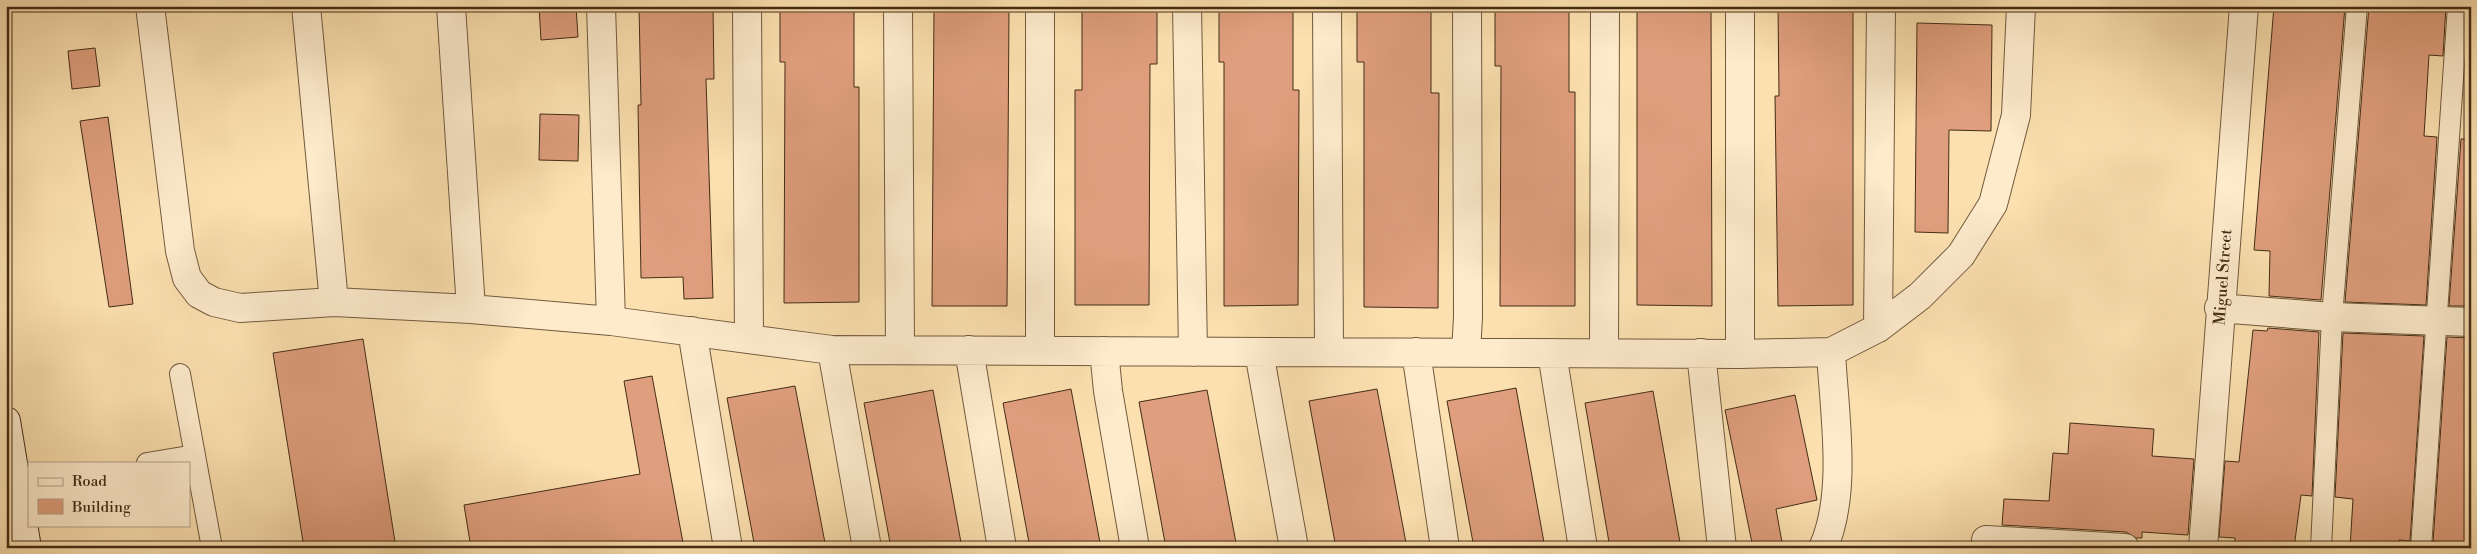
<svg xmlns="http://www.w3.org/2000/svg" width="2477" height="554" viewBox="0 0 2477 554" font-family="'Libre Bodoni',serif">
<rect width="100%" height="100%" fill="#fce0b0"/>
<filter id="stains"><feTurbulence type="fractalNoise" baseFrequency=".004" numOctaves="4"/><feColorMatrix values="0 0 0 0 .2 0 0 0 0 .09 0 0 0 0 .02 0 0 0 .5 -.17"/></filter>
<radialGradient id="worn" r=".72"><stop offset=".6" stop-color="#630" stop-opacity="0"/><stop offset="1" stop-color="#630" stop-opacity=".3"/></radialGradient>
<path fill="#df9e7d" stroke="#432d15" d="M 539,6 L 576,6 L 578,37 L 541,40 Z
M 639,6 L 713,6 L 714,79 L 706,79 L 713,298 L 684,299 L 683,277 L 641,278 L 638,105 L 641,105 Z
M 780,6 L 854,6 L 854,87 L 859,87 L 859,302 L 784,303 L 785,62 L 780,62 Z
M 934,6 L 1009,6 L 1007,306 L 932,306 Z
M 1082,6 L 1157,6 L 1157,64 L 1150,64 L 1149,305 L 1075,305 L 1075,90 L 1082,90 Z
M 1219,6 L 1293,6 L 1293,90 L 1299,90 L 1298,305 L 1224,306 L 1224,62 L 1219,62 Z
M 1357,6 L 1431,6 L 1431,93 L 1439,93 L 1438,308 L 1364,307 L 1364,62 L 1357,62 Z
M 1495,6 L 1569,6 L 1569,92 L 1575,92 L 1575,306 L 1500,306 L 1501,66 L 1495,66 Z
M 1637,6 L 1711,6 L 1712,306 L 1637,305 Z
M 1778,6 L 1853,6 L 1853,305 L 1778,306 L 1775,96 L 1779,96 Z
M 2274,6 L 2345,6 L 2321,300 L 2269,296 L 2270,251 L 2254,250 Z
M 2369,6 L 2446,6 L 2443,56 L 2429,55 L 2424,136 L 2437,137 L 2426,305 L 2345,302 Z
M 2470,6 L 2471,6 L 2471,56 L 2467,55 Z
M 1917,23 L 1992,25 L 1991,131 L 1949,130 L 1948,233 L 1915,232 Z
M 95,48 L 100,86 L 72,89 L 68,51 Z
M 540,114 L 579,115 L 578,161 L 539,160 Z
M 108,117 L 133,304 L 109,307 L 80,121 Z
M 2461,139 L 2471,139 L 2471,306 L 2449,306 Z
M 2268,328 L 2319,332 L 2312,496 L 2301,495 L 2294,548 L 2235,548 L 2235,538 L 2219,537 L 2225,461 L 2239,462 L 2253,330 L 2267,331 Z
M 2343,333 L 2424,336 L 2410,541 L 2399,540 L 2398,548 L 2350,548 L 2353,499 L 2335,497 Z
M 2447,337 L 2471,338 L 2471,545 L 2433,542 Z
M 363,339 L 396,548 L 304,548 L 273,353 Z
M 652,376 L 684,548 L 471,548 L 464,505 L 640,474 L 624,381 Z
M 795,386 L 826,548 L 755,548 L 727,398 Z
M 1516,388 L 1545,548 L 1474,548 L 1447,401 Z
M 1071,389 L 1101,548 L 1030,548 L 1003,403 Z
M 1377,389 L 1407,548 L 1336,548 L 1309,401 Z
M 933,390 L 962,548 L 891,548 L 864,403 Z
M 1207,390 L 1237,548 L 1166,548 L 1139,402 Z
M 1653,391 L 1681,548 L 1610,548 L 1585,403 Z
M 1795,395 L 1817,500 L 1776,509 L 1783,548 L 1753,548 L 1725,410 Z
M 2070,423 L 2154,429 L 2152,456 L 2194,459 L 2188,535 L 2142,532 L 2142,538 L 2136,538 L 2126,532 L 2002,525 L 2004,499 L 2049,501 L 2053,453 L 2068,454 Z"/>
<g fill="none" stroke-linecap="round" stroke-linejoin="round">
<defs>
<path id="lane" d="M 180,374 L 212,548
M 147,463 L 195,455
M 2321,548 L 2332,317 L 2357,6
M 2421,548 L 2458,6"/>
<path id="street" d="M 150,6 L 180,251 L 187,278 L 199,294 L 214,302 L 240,308 L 334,302 L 471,309 L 611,321 L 832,350 L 1740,354 L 1831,352 L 1878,328 L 1920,296 L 1961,255 L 1993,204 L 2016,115 L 2021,6
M 306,6 L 334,302
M 451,6 L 471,309
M 601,6 L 611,321
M 747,6 L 749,339
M 898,6 L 900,350
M 1187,6 L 1193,352
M 1327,6 L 1329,352
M 2219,308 L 2332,317 L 2471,322
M 1878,328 L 1881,6
M 692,331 L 728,548
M 832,350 L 867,548
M 969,350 L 1002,548
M 1040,351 L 1040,6
M 1104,351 L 1108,391 L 1135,548
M 1259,352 L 1294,548
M 1416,352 L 1445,548
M 1466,352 L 1468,317 L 1467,6
M 1552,353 L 1583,548
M 1604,353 L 1605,6
M 1701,353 L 1722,548
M 1740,354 L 1740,6
M 1986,540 L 2125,548
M 1823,548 C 1848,493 1834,412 1831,352
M 2203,548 L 2244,6"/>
<path id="secondary" d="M 6,421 L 27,548"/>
</defs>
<use href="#lane" stroke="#715a3c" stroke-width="22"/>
<use href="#street" stroke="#715a3c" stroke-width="30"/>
<use href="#secondary" stroke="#432d15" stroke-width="30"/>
<use href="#lane" stroke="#fdebcc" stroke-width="20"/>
<use href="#street" stroke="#fdebcc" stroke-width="28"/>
<use href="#secondary" stroke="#fdebcc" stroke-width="28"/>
</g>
<g text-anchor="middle" stroke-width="4.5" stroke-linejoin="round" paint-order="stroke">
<g font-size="16" fill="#432d15" stroke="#fdebcc">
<text transform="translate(2222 277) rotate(-86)" y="6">Miguel Street</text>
</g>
</g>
<rect width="2477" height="554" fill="none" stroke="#fce0b0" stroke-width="25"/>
<rect x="8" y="8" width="2462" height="539" fill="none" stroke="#432d15" stroke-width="2.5"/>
<rect x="12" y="12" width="2452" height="529" fill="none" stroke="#432d15"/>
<rect x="28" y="462" width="162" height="65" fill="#fdebcc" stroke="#b39f83"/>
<rect x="38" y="478" width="25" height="8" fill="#fdebcc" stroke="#b39f83"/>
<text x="72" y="486" font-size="15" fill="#432d15">Road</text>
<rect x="38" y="499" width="25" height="15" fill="#df9e7d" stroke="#b39f83"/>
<text x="72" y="512" font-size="15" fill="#432d15">Building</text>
<rect width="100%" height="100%" filter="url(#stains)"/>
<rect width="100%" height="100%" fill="url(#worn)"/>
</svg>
